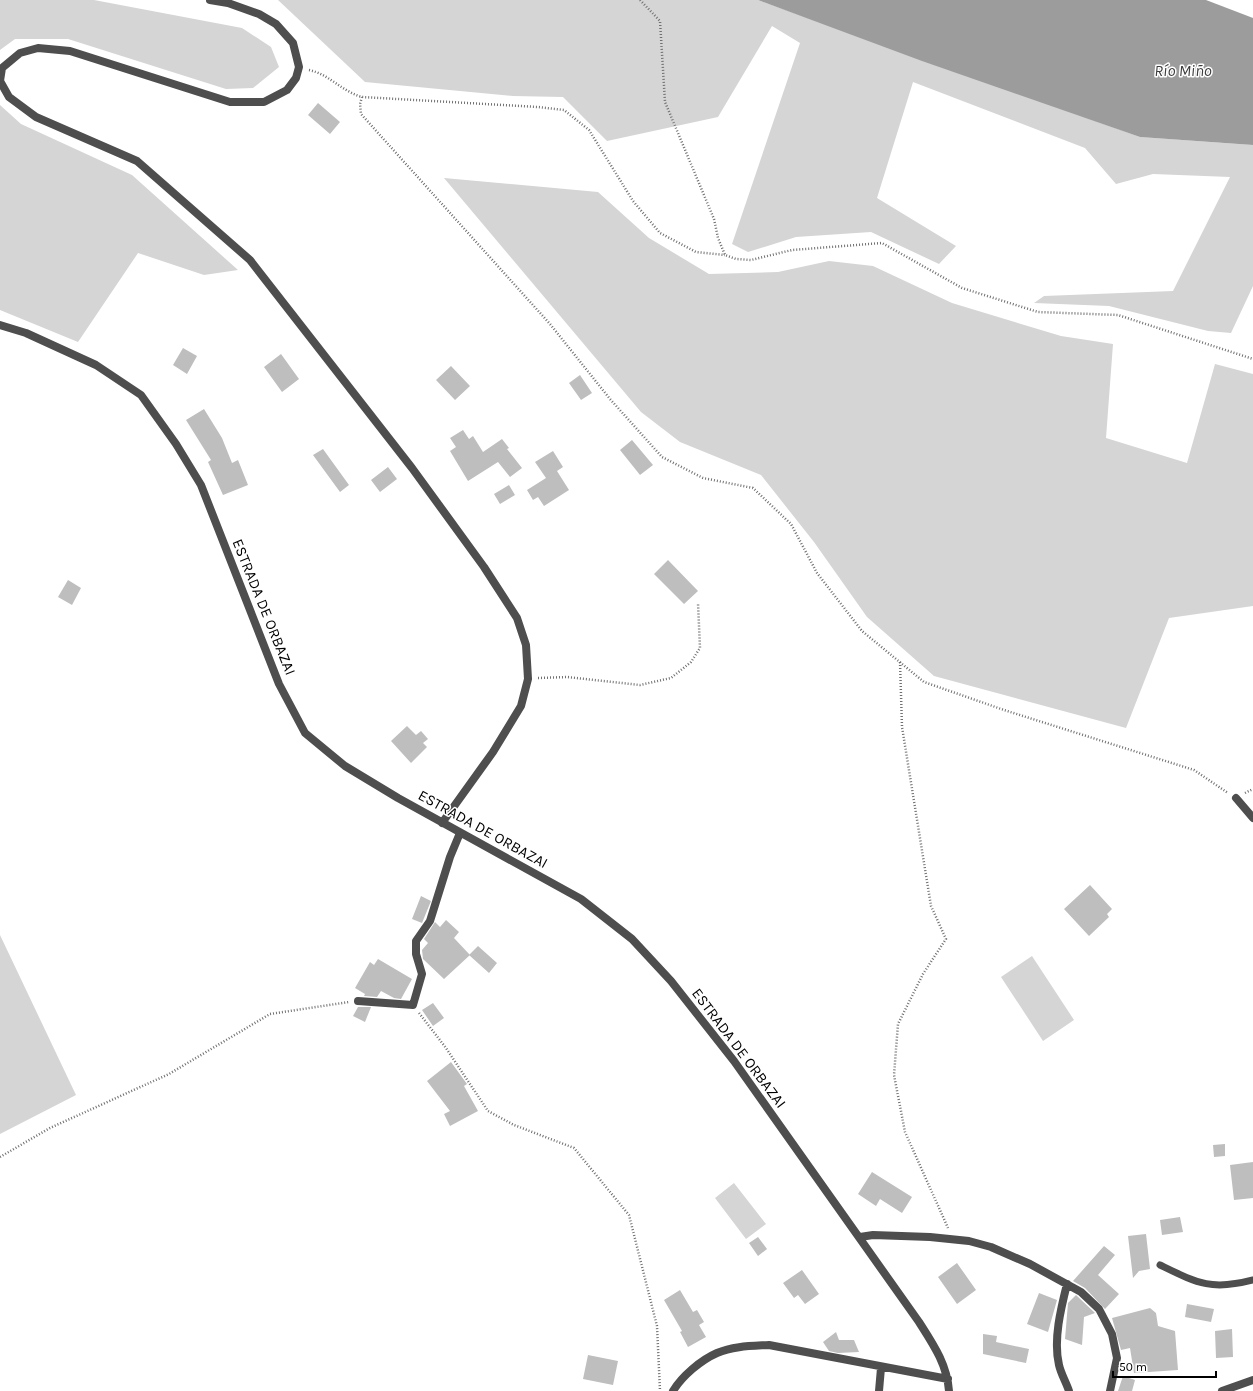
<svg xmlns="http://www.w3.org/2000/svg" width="1253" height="1391" viewBox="0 0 1253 1391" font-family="Karla,sans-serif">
<rect width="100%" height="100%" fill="#fff"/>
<path fill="#d5d5d5" d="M 0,0 L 94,0 L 242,28 L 271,47 L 279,67 L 253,88 L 226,89 L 68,39 L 15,39 L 0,50 Z
M 278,0 L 758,0 L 1140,137 L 1253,145 L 1253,286 L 1231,333 L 1208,331 L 1109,306 L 1034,303 L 1044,296 L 1173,291 L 1230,177 L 1153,174 L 1116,184 L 1085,148 L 913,82 L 877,198 L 956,246 L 939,264 L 871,232 L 796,237 L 748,252 L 732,244 L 800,43 L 772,26 L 718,117 L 607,141 L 563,97 L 513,96 L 365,82 Z
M 0,105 L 21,124 L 132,175 L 238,270 L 204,275 L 138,253 L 78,342 L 0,310 Z
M 444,178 L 598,192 L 649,238 L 709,274 L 778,272 L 829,261 L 873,266 L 952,303 L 1061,336 L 1113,344 L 1106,438 L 1187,463 L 1215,364 L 1253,374 L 1253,606 L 1169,618 L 1126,728 L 934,676 L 867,617 L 814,542 L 761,475 L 680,442 L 641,412 Z
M 0,935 L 76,1095 L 0,1134 Z
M 1032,956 L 1074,1020 L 1043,1041 L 1001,977 Z
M 734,1183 L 766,1224 L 746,1239 L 715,1198 Z"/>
<path fill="#9c9c9c" d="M 758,0 L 1206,0 L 1253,18 L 1253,145 L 1140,137 L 922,61 Z"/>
<path fill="#bebebe" d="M 318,103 L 340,122 L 330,134 L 308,115 Z
M 183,348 L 197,356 L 187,374 L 173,365 Z
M 281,354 L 299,379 L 282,392 L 264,367 Z
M 451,366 L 470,386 L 455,400 L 436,380 Z
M 580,375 L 592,393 L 581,400 L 569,383 Z
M 204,409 L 222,438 L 232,463 L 238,460 L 248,485 L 223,495 L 208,462 L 211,460 L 186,420 Z
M 463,430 L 469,439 L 473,436 L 483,452 L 502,439 L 509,448 L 507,449 L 522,468 L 510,477 L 498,462 L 468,481 L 450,451 L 456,447 L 450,438 Z
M 632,440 L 653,465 L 640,475 L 620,450 Z
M 323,449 L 349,485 L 340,492 L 313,455 Z
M 553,451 L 563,467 L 557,471 L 569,490 L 544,506 L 538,497 L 533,500 L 527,490 L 546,478 L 535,462 Z
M 388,467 L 397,479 L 380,492 L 371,480 Z
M 509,485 L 515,495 L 500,504 L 494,494 Z
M 668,560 L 698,591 L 684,604 L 654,574 Z
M 68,580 L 81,588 L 72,605 L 58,597 Z
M 407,726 L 416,735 L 421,731 L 428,739 L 423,743 L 427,747 L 411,763 L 391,741 Z
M 1090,885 L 1112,909 L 1107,914 L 1109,917 L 1089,936 L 1064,909 Z
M 421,896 L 431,901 L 422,923 L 412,919 Z
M 446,920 L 459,932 L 454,938 L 470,955 L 444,979 L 423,959 L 422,950 L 428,943 L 424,939 L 435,922 L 440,927 Z
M 478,946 L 497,963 L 489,973 L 469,955 Z
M 378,959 L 412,979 L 401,999 L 394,998 L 381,991 L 377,997 L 364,996 L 365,994 L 355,988 L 370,962 L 374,965 Z
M 433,1003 L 444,1018 L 433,1026 L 422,1010 Z
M 358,1007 L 371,1007 L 365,1022 L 353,1016 Z
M 451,1062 L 467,1084 L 464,1086 L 478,1111 L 450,1126 L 444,1114 L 450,1111 L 427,1081 Z
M 1225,1144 L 1225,1156 L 1214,1157 L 1213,1145 Z
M 1253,1162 L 1253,1198 L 1234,1200 L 1230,1165 Z
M 872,1172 L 912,1197 L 902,1213 L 880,1199 L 876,1206 L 858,1194 Z
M 1180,1217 L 1183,1232 L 1162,1235 L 1160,1220 Z
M 1146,1234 L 1150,1269 L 1139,1271 L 1133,1278 L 1128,1236 Z
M 758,1237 L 767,1249 L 758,1256 L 749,1243 Z
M 1104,1246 L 1115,1255 L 1098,1275 L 1119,1294 L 1105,1309 L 1085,1288 L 1073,1281 Z
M 957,1263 L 976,1290 L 957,1304 L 938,1277 Z
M 802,1270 L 819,1294 L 805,1304 L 798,1295 L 794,1298 L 783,1283 Z
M 680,1290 L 693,1312 L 697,1310 L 704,1322 L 699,1325 L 706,1337 L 688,1347 L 680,1332 L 682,1331 L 664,1300 Z
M 1039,1293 L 1057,1300 L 1048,1332 L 1027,1324 Z
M 1076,1295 L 1095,1313 L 1084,1317 L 1082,1345 L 1065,1339 L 1068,1303 Z
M 1187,1304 L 1214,1309 L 1211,1322 L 1185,1317 Z
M 1150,1308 L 1156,1313 L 1158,1326 L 1175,1331 L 1178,1370 L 1134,1373 L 1130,1348 L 1121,1350 L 1112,1318 Z
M 1232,1329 L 1233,1357 L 1216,1358 L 1215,1331 Z
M 836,1332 L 839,1340 L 854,1340 L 859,1352 L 838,1353 L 829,1351 L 823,1342 Z
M 983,1334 L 997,1336 L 996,1342 L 1029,1349 L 1026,1363 L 983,1354 Z
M 588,1355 L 618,1361 L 613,1385 L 583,1379 Z
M 1123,1376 L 1135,1380 L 1132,1391 L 1118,1391 Z"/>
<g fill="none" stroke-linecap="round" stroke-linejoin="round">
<path stroke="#707070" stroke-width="2.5" stroke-dasharray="1 2" stroke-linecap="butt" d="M 640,0 L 660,21 L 665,102 L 714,219 L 718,238 L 725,255 L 736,259 L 751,260 L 792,250 L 882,243 L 962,288 L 1038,312 L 1118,315 L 1253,359
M 309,70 C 329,74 341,91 362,97 L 538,107 L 564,110 L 589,130 L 633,201 L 660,233 L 696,252 L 725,255
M 362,97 L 360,104 L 361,114 L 550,324 L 610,399 L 662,457 L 703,478 L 753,488 L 791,524 L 817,573 L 862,631 L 924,682 L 1004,710 L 1194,770 L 1228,793
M 900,662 L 902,727 L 931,906 L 946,939 L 923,974 L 898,1024 L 894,1075 L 905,1132 L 948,1228
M 538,678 L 567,677 L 640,685 L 671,678 L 691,662 L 700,648 L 698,603
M 1245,793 L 1253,789
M 419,1013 L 446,1048 L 488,1111 L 514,1125 L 574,1148 L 629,1215 L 657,1326 L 660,1391
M 0,1157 L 50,1128 L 169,1074 L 270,1014 L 349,1002"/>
<path stroke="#4e4e4e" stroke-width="7" d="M 1160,1265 C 1197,1283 1211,1291 1253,1280"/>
<path stroke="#4e4e4e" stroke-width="8" d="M 210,0 L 228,3 L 259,14 L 276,24 L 293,43 L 299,67 L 296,78 L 287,90 L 264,102 L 230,102 L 70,51 L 38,48 L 20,53 L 2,68 L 0,81 L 9,97 L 36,117 L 137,161 L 250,260 L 412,468 L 484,567 L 517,618 L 526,645 L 528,679 L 521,706 L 493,752 L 442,823
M 0,325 L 26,333 L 96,365 L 141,395 L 176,444 L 201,485 L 279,684 L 305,733 L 345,766 L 398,798 L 581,899 L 632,939 L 671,981 L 734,1061 L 919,1322 C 933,1344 947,1364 949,1391
M 1236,798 L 1253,818
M 358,1001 L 413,1005 L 422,974 L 416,954 L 416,941 L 430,921 L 450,857 L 460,833
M 860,1237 L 873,1235 L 930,1237 L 969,1241 L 991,1247 L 1030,1264 L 1081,1292 L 1099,1309 L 1112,1334 L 1117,1358 L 1110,1391
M 1067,1284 C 1061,1308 1053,1340 1059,1365 C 1061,1374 1066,1382 1069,1391
M 673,1391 C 682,1376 701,1360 717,1353 C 733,1346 752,1346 769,1345 L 948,1379
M 879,1391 L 881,1368
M 1222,1391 L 1253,1380"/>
</g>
<g text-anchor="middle" stroke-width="3" stroke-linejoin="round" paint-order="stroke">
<g font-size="15" fill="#000" stroke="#fff">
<text transform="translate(264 607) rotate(68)" y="5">ESTRADA DE ORBAZAI</text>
<text transform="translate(483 829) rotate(29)" y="5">ESTRADA DE ORBAZAI</text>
<text transform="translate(739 1048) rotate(53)" y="5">ESTRADA DE ORBAZAI</text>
</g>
<g font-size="16" font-style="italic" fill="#3d3d3d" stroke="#fff">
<text x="1183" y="76">Río Miño</text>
</g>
</g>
<path d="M1113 1371v6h103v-6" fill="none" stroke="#000000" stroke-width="2"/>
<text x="1119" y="1371" font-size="12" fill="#000000" stroke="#ffffff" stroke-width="3" paint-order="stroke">50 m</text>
</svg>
